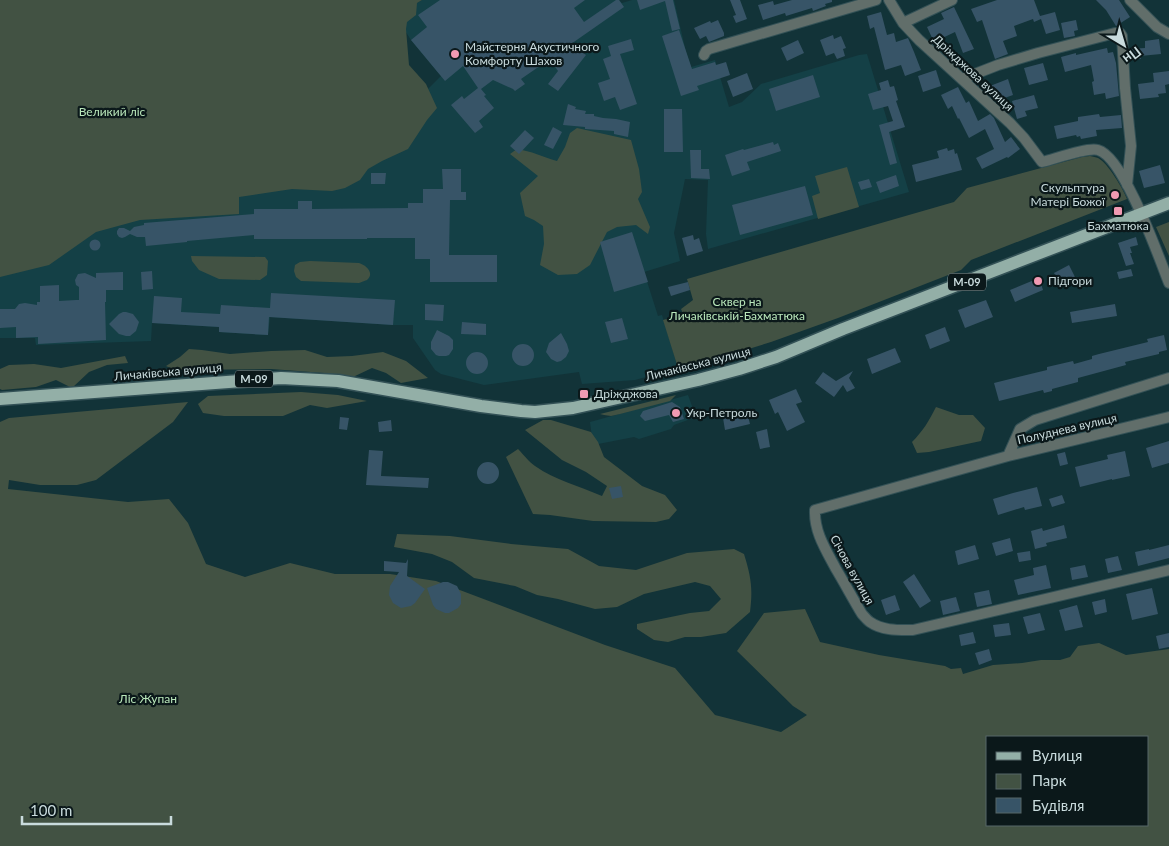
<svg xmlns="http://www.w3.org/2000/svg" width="1169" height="846" viewBox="0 0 1169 846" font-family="Lato,sans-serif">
<rect width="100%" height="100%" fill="#123338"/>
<path fill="#144046" d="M 422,0 L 619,0 L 622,3 L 632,0 L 674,0 L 686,52 L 691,67 L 715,60 L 729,107 L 742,102 L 761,84 L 859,55 L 867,54 L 909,192 L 708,249 L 706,234 L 708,180 L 685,179 L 674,233 L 680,261 L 644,272 L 658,316 L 662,315 L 678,368 L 635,380 L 582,384 L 579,372 L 484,385 L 441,374 L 435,370 L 413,338 L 413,325 L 393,325 L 270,317 L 268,335 L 219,332 L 219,327 L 152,323 L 151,341 L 36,345 L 35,338 L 0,338 L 0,270 L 96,228 L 363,154 L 441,76 L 411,40 L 402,26 L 417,3 Z
M 688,395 L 696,417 L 674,425 L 671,429 L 639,439 L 634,437 L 593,445 L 590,422 Z"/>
<path fill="#425243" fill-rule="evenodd" d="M 0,0 L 422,0 L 417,3 L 416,15 L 407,22 L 406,29 L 409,65 L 426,84 L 437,108 L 427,120 L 408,149 L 382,161 L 368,169 L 360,180 L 345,188 L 332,191 L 292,189 L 239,197 L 239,214 L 140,220 L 96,232 L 49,265 L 0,277 Z
M 577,128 L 631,140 L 639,169 L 642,192 L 638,199 L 650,227 L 648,234 L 636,225 L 617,227 L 607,232 L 590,265 L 577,274 L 558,275 L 540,265 L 544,244 L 543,226 L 534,220 L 525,216 L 520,193 L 538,176 L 510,154 L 517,149 C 531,151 543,157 557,161 L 565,147 L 570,133 Z
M 1090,156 C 1093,157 1096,157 1098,158 C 1108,163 1123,189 1127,199 L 971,260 L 961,270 L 838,318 L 771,342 L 687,368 L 678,368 L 663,320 L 683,314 L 681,309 L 693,300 L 687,279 L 954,202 L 967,188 L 1082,157 Z
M 847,167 L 859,207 L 818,219 L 812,196 L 820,193 L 815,176 Z
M 1169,222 L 1169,256 L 1156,227 Z
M 191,256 L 265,257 L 268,261 L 267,275 L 260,280 L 219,279 L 199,270 L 192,261 Z
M 310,261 L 359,263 C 366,265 375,273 367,280 C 366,280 360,283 359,283 L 301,281 L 296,277 L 294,271 L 295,265 L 300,262 Z
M 189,349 L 202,350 L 230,354 L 271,351 L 305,350 L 327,357 L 352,356 L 383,352 L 406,361 L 428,378 L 401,383 L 386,373 L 372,368 L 353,377 L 324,373 L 271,369 L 175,370 L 166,366 L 180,357 Z
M 125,356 L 128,363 L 107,365 L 89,372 L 72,388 L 56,380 L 36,387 L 2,390 L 0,389 L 0,369 L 9,365 L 34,364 L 61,368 Z
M 301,392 L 338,395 L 367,401 L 327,408 L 310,405 L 283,416 L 224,416 L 203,413 L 198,404 L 208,396 Z
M 676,395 L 670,401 L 620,414 L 611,416 L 604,415 L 600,414 Z
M 188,402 L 173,422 L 96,480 L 77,485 L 40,485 L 9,480 L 8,489 L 128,502 L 169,499 L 188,523 L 206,564 L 245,577 L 290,563 L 335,574 L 390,574 L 436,581 L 605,645 L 675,668 L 715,715 L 781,732 L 807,715 L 793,706 L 737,651 L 764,613 L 805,609 L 820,642 L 879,655 L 945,666 L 951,669 L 961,668 L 963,674 L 993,665 L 1022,663 L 1041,660 L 1060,660 L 1070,657 L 1078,646 L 1099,643 L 1126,655 L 1169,649 L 1169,846 L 0,846 L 0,422 L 9,418 ZM 988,737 L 1148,737 L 1148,825 L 988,825 Z
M 936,407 L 959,415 L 973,415 L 985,428 L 981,441 L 929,452 L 917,453 L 912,442 C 923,431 929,421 936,407 Z
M 543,420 L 551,420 L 591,432 L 598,442 L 604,457 L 642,486 L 665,495 L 677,510 L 669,519 L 656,522 L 593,521 L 550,515 L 533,514 L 506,457 L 518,449 C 524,455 529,462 535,466 C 555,480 579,486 602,496 L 607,486 L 586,472 L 562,460 L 525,430 Z
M 397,534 L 450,536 L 511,544 L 568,549 L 599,566 L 636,570 L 687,553 L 734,549 L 744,554 C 751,577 753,588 750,612 L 726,633 L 701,637 L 685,637 L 668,642 L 654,640 L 637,629 L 637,624 L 690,613 L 709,611 L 721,599 L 710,586 L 695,582 L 644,594 L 617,607 L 595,609 L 558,599 L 537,595 L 515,586 L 474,578 L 452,562 L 432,554 L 394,547 Z"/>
<path fill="#375467" d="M 440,0 L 585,0 L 574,8 L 584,22 L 616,0 L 619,0 L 624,7 L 571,44 L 586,55 L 558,91 L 548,84 L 558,71 L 550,59 L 521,79 L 525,84 L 515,91 L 513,89 L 493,80 L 481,89 L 486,95 L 484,96 L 494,108 L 479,121 L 483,127 L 475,133 L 451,105 L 462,96 L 464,99 L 478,88 L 463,66 L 445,81 L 411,40 L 427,27 L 418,15 Z
M 637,0 L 673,0 L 680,29 L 672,31 L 665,1 L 640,10 Z
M 730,0 L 740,0 L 747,19 L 736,23 L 733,16 L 736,15 Z
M 792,0 L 832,0 L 832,2 L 825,4 L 826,6 L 813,11 L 812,8 L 786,16 L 785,13 L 763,20 L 758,5 L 773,1 L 774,5 Z
M 997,0 L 1034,0 L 1040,16 L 1055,12 L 1060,30 L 1046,34 L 1041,19 L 1034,22 L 1033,19 L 1014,26 L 1017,36 L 1003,41 L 1008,54 L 995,59 L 982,20 L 977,22 L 971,9 Z
M 1096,0 L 1119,0 L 1130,17 L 1116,26 L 1106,10 Z
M 954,7 L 974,49 L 963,53 L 955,32 L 934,42 L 927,27 L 944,19 L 941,13 Z
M 881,12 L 887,35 L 894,33 L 896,42 L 908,38 L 914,52 L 921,70 L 905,76 L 901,65 L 885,70 L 874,27 L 870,29 L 867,16 Z
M 718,20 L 724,33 L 724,36 L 709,42 L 706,36 L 700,39 L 694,28 L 710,21 L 711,23 Z
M 1076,20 L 1078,30 L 1074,31 L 1075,36 L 1064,38 L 1061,23 Z
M 679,30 L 692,69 L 715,62 L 716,65 L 726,62 L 730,75 L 697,86 L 699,90 L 681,96 L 662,36 Z
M 833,35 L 834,39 L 841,36 L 846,48 L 843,49 L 845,56 L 837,59 L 834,53 L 826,56 L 820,40 Z
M 631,39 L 634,50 L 620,54 L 637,104 L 620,110 L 615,97 L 604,101 L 598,83 L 610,79 L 603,59 L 611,56 L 608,46 Z
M 1159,39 L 1161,54 L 1140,56 L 1141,59 L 1131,59 L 1130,49 L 1145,48 L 1145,41 Z
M 798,40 L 804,53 L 787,61 L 781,48 Z
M 1107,48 L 1108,53 L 1113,52 L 1116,63 L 1119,96 L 1106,99 L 1105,93 L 1094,95 L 1092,82 L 1094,81 L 1091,65 L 1065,72 L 1061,57 L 1076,53 L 1076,55 Z
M 1043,63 L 1048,80 L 1029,85 L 1024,68 Z
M 936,70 L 941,86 L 923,92 L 918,76 Z
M 1169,71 L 1169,84 L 1165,85 L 1166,93 L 1158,94 L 1159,97 L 1140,99 L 1138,84 L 1154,82 L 1153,73 Z
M 747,73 L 753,89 L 733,97 L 727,81 Z
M 813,75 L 820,97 L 776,111 L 769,89 Z
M 1008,79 L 1013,95 L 996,101 L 990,86 Z
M 888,80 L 890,87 L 894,86 L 898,100 L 896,101 L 905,127 L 889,132 L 897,163 L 890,165 L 879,125 L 893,121 L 888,106 L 873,110 L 868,94 L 881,90 L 879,83 Z
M 958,87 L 966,103 L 969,101 L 978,121 L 990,114 L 994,118 L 1005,142 L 1011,137 L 1020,149 L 1008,158 L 1007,157 L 982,169 L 976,158 L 994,149 L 985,129 L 969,138 L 959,118 L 958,119 L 952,106 L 948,109 L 941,95 Z
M 1034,95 L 1038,108 L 1025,111 L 1027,116 L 1017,119 L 1012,101 Z
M 568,104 L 576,107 L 575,109 L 586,111 L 585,114 L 594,114 L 594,116 L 603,118 L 616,119 L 630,122 L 628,137 L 614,134 L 614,131 L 585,129 L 585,127 L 563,125 Z
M 664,109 L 682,109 L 683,152 L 664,152 Z
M 1099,114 L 1100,117 L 1121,115 L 1122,128 L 1096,130 L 1097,136 L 1081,139 L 1080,136 L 1077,137 L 1076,135 L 1057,139 L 1054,126 L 1078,121 L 1078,117 Z
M 553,127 L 562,132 L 553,149 L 544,145 Z
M 525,130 L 534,138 L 519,154 L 510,146 Z
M 773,142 L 774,145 L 778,143 L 781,151 L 747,162 L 750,170 L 732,176 L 725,155 L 743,149 L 744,150 Z
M 947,148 L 948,151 L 954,149 L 955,154 L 957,153 L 962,170 L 916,182 L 912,165 L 939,158 L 937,151 Z
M 690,150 L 701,150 L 701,169 L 709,169 L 710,179 L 691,178 Z
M 1160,165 L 1165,183 L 1144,188 L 1139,171 Z
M 442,169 L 461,169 L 461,192 L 466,192 L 466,200 L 450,200 L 449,255 L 497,255 L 497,282 L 430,282 L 430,259 L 415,259 L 415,238 L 367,238 L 367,239 L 254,239 L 254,235 L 187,241 L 187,242 L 146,246 L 145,237 L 137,237 L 130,234 L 125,237 L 122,238 L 119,237 L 117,234 L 117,231 L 119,228 L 124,228 L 130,231 L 134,227 L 144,225 L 144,223 L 254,214 L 254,209 L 298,209 L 298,201 L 312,201 L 312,209 L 408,208 L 408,203 L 423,203 L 423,189 L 443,189 Z
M 371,173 L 386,173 L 385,184 L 371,184 Z
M 896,175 L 899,186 L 880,193 L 876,182 Z
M 869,179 L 872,187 L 861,190 L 858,182 Z
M 805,186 L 813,215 L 740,235 L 732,205 Z
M 632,232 L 648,282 L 614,292 L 600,242 Z
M 693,235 L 694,240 L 699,238 L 703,251 L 687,256 L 682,238 Z
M 1136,237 L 1138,245 L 1130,247 L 1132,253 L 1130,253 L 1134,264 L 1126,266 L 1118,243 Z
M89.5 245a5.5 5.5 0 1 1 11 0a5.5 5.5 0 1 1-11 0Z
M 1069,265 L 1075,277 L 1061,285 L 1054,273 Z
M 1131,269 L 1133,276 L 1119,279 L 1117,272 Z
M 152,271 L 153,289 L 142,290 L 141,272 Z
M 123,272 L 123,290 L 106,290 L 106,302 L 105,302 L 106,340 L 38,344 L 38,337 L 16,338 L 16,327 L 0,328 L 0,309 L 15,309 L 19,304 L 25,303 L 37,305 L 37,302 L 40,302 L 40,286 L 59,285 L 59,301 L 76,300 L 79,300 L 79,287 L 76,285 L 75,280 L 78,274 L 85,273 L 96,278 L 96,273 Z
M 1039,278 L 1043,290 L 1015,302 L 1010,290 Z
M 688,282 L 690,290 L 671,296 L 668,287 Z
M 271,293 L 395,300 L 393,325 L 269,317 L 268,335 L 219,332 L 219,327 L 152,323 L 154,296 L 182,298 L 181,312 L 220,314 L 221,305 L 270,308 Z
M 986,300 L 993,317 L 965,328 L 958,310 Z
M 425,304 L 444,305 L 443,321 L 425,320 Z
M 1115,304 L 1117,316 L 1072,323 L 1070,312 Z
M 123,312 L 126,312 L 133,314 L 139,322 L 136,331 L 130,336 L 126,336 L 119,334 L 109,324 L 119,314 Z
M 622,318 L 628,339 L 611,343 L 605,322 Z
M 462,322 L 486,324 L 486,335 L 461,334 Z
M 945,327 L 950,341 L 930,349 L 925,335 Z
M 437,330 L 449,336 L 453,340 L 453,349 L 449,355 L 446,356 L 439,356 L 436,355 L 431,349 L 431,342 Z
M 561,333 L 567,344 L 569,351 L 566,357 L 561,361 L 557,362 L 551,359 L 546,352 L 549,343 Z
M 1164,335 L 1167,350 L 1159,352 L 1159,354 L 1125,362 L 1126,365 L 1078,378 L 1078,382 L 1052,389 L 1052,391 L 1044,393 L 1043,390 L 999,401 L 994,383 L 1047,370 L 1047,367 L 1073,361 L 1074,364 L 1092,359 L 1092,356 L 1099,354 L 1148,342 L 1147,339 Z
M512 355a11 11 0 1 1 22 0a11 11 0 1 1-22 0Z
M 895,348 L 901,362 L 872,374 L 867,359 Z
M466 363a11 11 0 1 1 22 0a11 11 0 1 1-22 0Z
M 853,371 L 849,378 L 855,388 L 847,392 L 843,385 L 834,397 L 815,383 L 823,372 L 836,381 Z
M 796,389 L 802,402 L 796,404 L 805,422 L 787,431 L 778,412 L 775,414 L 769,400 Z
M 672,402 L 680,407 L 684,419 L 673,422 L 669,415 L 645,421 L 640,416 L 643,411 Z
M 747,412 L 750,424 L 725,430 L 723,418 Z
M 340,417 L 349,418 L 347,430 L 339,429 Z
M 391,420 L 392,431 L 379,432 L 378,422 Z
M 767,429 L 770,447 L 760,449 L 756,432 Z
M 1169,441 L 1169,463 L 1152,468 L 1146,448 Z
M 369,450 L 383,451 L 381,476 L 429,478 L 428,488 L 366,485 Z
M 1125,451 L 1130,476 L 1112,480 L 1112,479 L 1080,487 L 1075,467 L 1108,459 L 1107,455 Z
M 1065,452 L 1068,464 L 1060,466 L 1057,454 Z
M477 473a11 11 0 1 1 22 0a11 11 0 1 1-22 0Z
M 621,486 L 623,497 L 612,499 L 609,488 Z
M 1037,487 L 1042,506 L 1025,510 L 1024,507 L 998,515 L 993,499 L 1013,493 Z
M 1062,495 L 1065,503 L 1052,507 L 1049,499 Z
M 1064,525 L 1067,538 L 1046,543 L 1047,546 L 1035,549 L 1031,531 L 1042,528 L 1043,531 Z
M 1010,538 L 1013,551 L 996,556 L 992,543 Z
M 975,545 L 979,559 L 958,565 L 955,551 Z
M 1169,545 L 1169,558 L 1138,566 L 1135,552 L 1149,549 L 1149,550 Z
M 1030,551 L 1031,560 L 1019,562 L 1017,553 Z
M 1118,556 L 1122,570 L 1108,573 L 1105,559 Z
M 408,559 L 407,576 L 425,589 L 415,603 L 411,606 L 401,608 L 393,603 L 389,595 L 390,586 L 399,572 L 384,571 L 384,561 L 406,563 Z
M 1046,565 L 1051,588 L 1018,595 L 1014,580 L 1034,575 L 1033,568 Z
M 1085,565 L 1088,577 L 1072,580 L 1070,568 Z
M 914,574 L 931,601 L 920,608 L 903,582 Z
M 443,582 L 448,582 L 457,586 L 461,594 L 461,604 L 458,608 L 449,613 L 445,613 L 436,609 L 433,605 L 427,588 Z
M 1152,588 L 1158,614 L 1132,620 L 1126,594 Z
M 989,590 L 992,604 L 977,607 L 974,593 Z
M 895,595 L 900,610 L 886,615 L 881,600 Z
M 956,597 L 960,611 L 943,615 L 940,601 Z
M 1105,599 L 1107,612 L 1095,615 L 1092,602 Z
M 1077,605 L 1083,627 L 1065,631 L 1059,610 Z
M 1040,613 L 1045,630 L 1028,634 L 1023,617 Z
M 1009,623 L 1011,635 L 995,637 L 993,625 Z
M 973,632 L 976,643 L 961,646 L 959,635 Z
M 1169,633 L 1169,647 L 1159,649 L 1156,636 Z
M 989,649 L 992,660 L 979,665 L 975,653 Z"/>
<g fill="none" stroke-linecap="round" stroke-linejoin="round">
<defs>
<path id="street" d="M 889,0 L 903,23 L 919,40 L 1010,123 L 1024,138 L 1042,162 C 1055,159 1087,147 1098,150 C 1124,157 1159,258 1169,283
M 1130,0 L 1157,27 L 1169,34
M 903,23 L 952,0
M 704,55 L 706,51 L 709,49 L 876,0
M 962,79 L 998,65 L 1038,53 L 1115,33 L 1120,33 L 1122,36 L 1125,88 L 1131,146 L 1127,185
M 1169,417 L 1008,456 L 815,510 C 814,532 826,550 836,569 C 845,584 853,599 862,614 C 864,616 867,620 870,622 C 883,631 899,630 913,630 L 1169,570
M 1008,456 L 1020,429 L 1035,420 L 1169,378"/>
<path id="primary" d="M 0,399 L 281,378 L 338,381 L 481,406 L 521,411 L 535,412 L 573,408 L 698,380 L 739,369 L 776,357 L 843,329 L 1169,203"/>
</defs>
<use href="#street" stroke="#335156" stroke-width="12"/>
<use href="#primary" stroke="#335156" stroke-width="15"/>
<use href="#street" stroke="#616e6a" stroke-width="10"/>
<use href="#primary" stroke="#93afa7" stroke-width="12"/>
</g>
<g fill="#f19ab3" stroke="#0b181a" stroke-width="2">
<circle cx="455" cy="54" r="5"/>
<circle cx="1115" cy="195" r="5"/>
<rect x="1113" y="206" width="10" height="10" rx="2.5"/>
<circle cx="1038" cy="281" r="5"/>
<rect x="579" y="389" width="10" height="10" rx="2.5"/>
<circle cx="676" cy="413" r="5"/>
</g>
<g text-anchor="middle" stroke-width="4.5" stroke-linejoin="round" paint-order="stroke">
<g fill="#0b181a" stroke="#90a0a2" stroke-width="1">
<rect x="948" y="273.5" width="38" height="17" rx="4"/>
<rect x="235" y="370.5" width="38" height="17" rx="4"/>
</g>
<g font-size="11" font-weight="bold" fill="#c9dbdd">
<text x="967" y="286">М-09</text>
<text x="254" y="383">М-09</text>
</g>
<g font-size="12" fill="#c9dbdd" stroke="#0b181a" text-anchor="start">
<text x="465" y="51">Майстерня Акустичного<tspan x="465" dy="14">Комфорту Шахов</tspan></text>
<text x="1105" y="192" text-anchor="end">Скульптура<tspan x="1105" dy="14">Матері Божої</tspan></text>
<text x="1118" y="230" text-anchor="middle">Бахматюка</text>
<text x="1048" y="285">Підгори</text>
<text x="594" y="398">Дріжджова</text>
<text x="686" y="417">Укр-Петроль</text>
</g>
<g font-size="12" fill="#c9dbdd" stroke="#0b181a">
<text transform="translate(973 73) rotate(43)" y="4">Дріжджова вулиця</text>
<text transform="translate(698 364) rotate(-14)" y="4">Личаківська вулиця</text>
<text transform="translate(168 372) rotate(-5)" y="4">Личаківська вулиця</text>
<text transform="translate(1067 429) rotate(-13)" y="4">Полуднева вулиця</text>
<text transform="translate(852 570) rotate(61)" y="4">Січова вулиця</text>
</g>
<g font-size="12" fill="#bae8bb" stroke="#0b181a">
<text x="112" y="116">Великий ліс</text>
<text x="737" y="306">Сквер на<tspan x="737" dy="14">Личаківській-Бахматюка</tspan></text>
<text x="148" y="703">Ліс Жупан</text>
</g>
</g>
<rect x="986" y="736" width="162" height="90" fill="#0b181a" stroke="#576668"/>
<rect x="996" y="752" width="25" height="8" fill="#93afa7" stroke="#576668"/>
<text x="1032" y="761" font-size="15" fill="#c9dbdd">Вулиця</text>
<rect x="996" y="774" width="25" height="15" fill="#425243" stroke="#576668"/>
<text x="1032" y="786" font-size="15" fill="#c9dbdd">Парк</text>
<rect x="996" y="798" width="25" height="15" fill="#375467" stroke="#576668"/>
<text x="1032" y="811" font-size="15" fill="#c9dbdd">Будівля</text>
<g transform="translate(1124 45) rotate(142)" stroke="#0b181a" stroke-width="4" paint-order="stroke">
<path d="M0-4L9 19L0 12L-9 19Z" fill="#c9dbdd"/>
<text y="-8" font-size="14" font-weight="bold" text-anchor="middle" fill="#c9dbdd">Пн</text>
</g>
<path d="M22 816v8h149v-8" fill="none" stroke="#c9dbdd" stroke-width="2.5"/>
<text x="30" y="816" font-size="15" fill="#c9dbdd" stroke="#0b181a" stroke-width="4" paint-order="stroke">100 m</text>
</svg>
